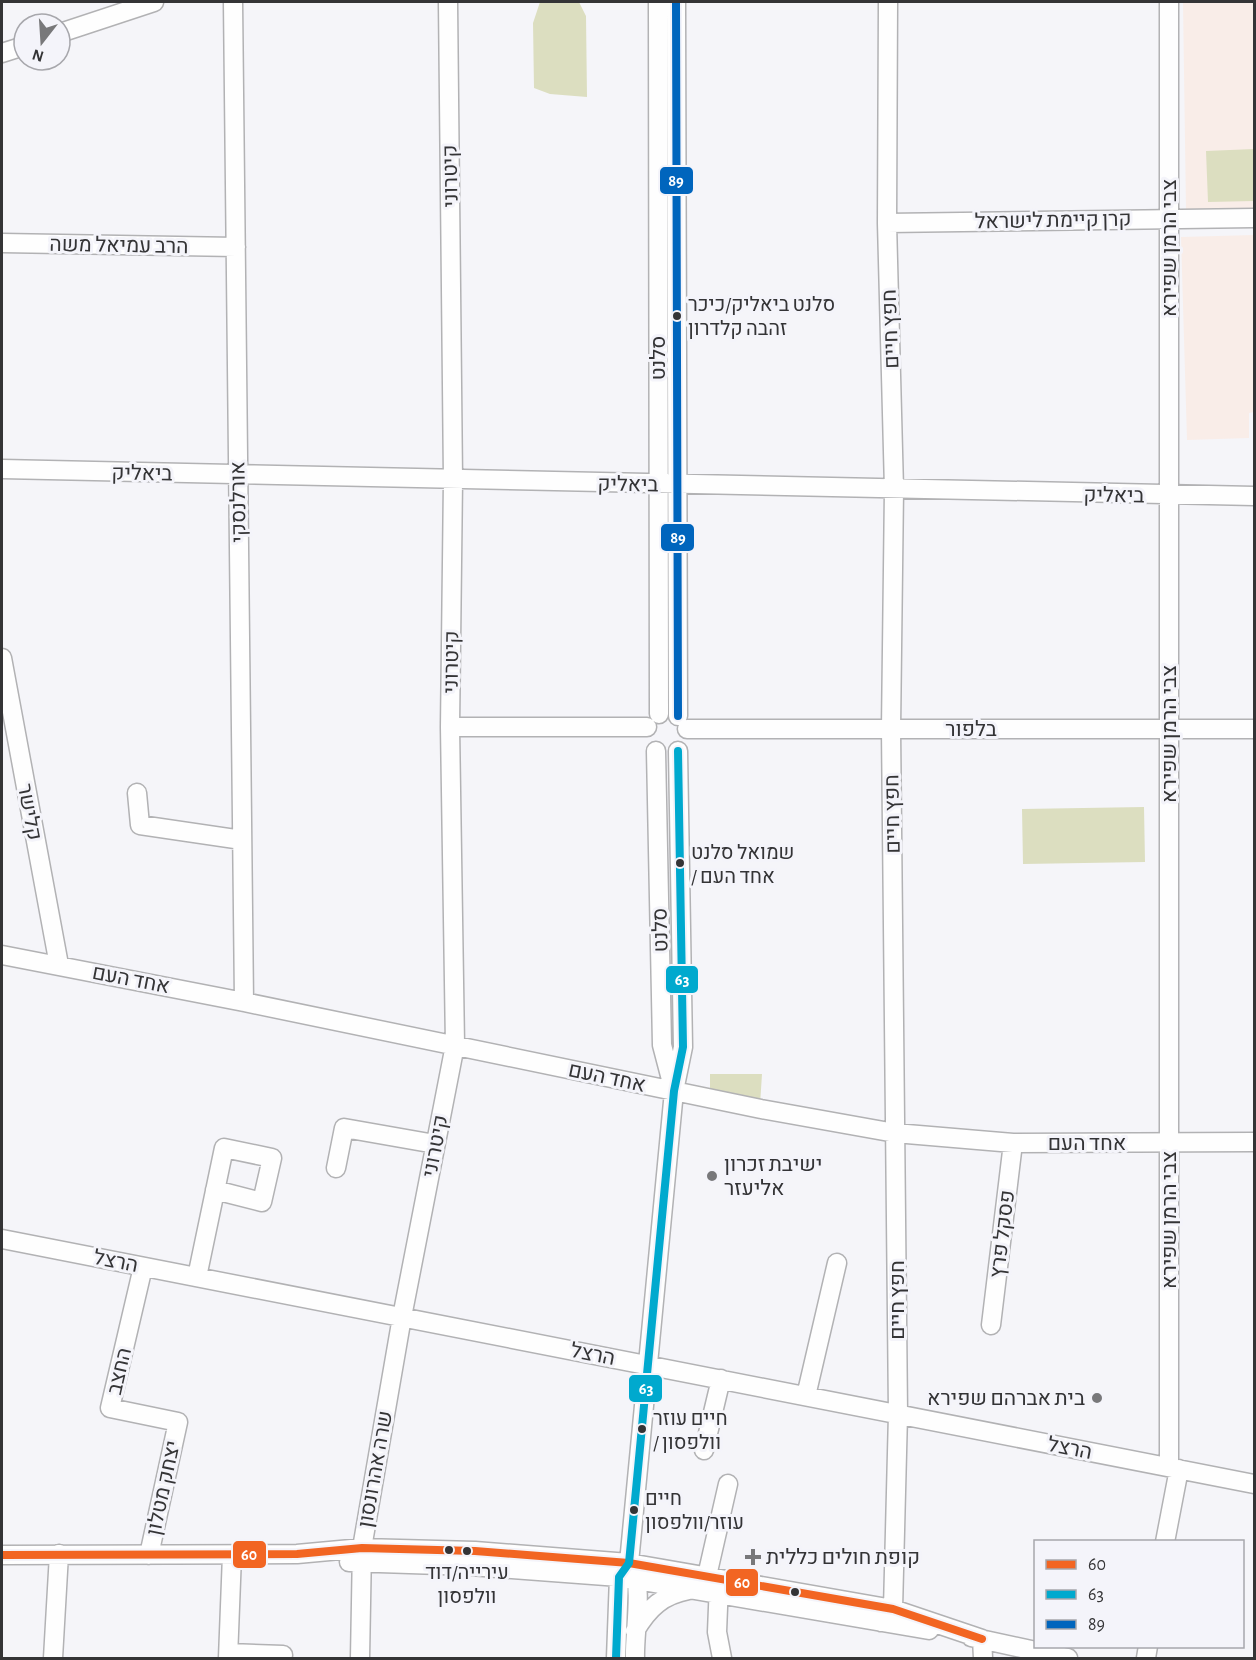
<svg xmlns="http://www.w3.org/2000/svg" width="1256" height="1660" viewBox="0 0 1256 1660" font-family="'Alegreya Sans',Heebo,sans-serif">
<rect width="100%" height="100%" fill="#f5f5f9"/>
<path fill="#f9ede8" d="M 1183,2 L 1254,2 L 1254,210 L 1186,210 Z
M 1254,235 L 1254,412 L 1249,413 L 1249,438 L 1187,440 L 1181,237 Z"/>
<path fill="#dcdec0" d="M 540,2 L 579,2 L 586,16 L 587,97 L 550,94 L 534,88 L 533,23 Z
M 1254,149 L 1254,201 L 1208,202 L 1206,151 Z
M 1144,807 L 1145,862 L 1023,864 L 1022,809 Z
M 710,1074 L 762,1074 L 760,1105 L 710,1096 Z"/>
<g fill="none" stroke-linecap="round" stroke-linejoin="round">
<defs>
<path id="minor" d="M 233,2 L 244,1002
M 658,2 L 659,714
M 676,2 L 678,716
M 60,33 L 154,2
M 2,53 L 24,46
M 887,223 L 1254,218
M 2,243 L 236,247
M 2,469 L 1254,496
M 2,658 L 59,965
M 450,727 L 647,727
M 687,729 L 1254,729
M 656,751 L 662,1045 L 673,1087
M 137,793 L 140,825 L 242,840
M 2,955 L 244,1002 L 761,1109 L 895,1133 L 1013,1143 L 1254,1142
M 336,1168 L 344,1128 L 435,1144
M 2,1239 L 1254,1484
M 143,1267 L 110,1408 L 178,1422 L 149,1555
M 197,1277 L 224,1148 L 272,1158 L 262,1202 L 215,1190
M 991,1325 L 1013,1143
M 806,1396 L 837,1263
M 704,1450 L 721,1379
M 1169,1467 L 1169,2
M 1165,1542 L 1179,1469
M 2,1555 L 297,1554 L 362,1548 L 475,1551 L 629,1563 L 893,1609 L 982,1639
M 349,1562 L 470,1566 L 619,1577 L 929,1630
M 633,1570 C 643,1586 634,1636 635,1658
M 707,1576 L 728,1484
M 719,1583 L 717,1632 L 722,1658
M 881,1622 L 888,1618 L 893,1609 L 898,1414 L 891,729 L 894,489 L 887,223 L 888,2
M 635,1631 C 649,1607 663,1595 689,1590
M 971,1637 L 1068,1658
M 982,1639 L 983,1658
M 229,1653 L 283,1655
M 53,1658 L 59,1554
M 228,1658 L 232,1555
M 360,1658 L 362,1548 L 402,1317 L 455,1045 L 450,727 L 453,480 L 448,2
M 616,1658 L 619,1577 L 629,1563 L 674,1091 L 683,1047 L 678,751
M 1146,1658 L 1148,1646"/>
</defs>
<use href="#minor" stroke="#b2b2b4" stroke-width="21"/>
<use href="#minor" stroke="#fefefe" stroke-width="18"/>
<defs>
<path id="bus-1" d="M 2,1555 L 297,1554 L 362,1548 L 475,1551 L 629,1563 L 893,1609 L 982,1639"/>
<path id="bus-2" d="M 616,1658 L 619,1577 L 629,1563 L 674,1091 L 683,1047 L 678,751"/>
<path id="bus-3" d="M 676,2 L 678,716"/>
</defs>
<use href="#bus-1" stroke="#f4f4fa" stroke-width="12"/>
<use href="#bus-2" stroke="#f4f4fa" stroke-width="12"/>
<use href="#bus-3" stroke="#f4f4fa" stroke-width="12"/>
<use href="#bus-1" stroke="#f26522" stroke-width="8"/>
<use href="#bus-2" stroke="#00a9ce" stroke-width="8"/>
<use href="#bus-3" stroke="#0065bd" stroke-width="8"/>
</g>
<g fill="#343436" stroke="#f4f4fa" stroke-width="2">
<circle cx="677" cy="316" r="5"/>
<circle cx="680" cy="863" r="5"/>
<circle cx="642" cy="1429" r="5"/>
<circle cx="634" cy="1510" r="5"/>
<circle cx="449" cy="1550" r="5"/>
<circle cx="467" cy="1551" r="5"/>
<circle cx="795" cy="1592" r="5"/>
</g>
<g fill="#78787a" stroke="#f4f4fa" stroke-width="2">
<circle cx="712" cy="1176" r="6"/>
<circle cx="1097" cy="1398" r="6"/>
<path d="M750 1548h6v6h6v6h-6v6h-6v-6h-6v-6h6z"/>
</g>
<g text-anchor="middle" stroke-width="6" stroke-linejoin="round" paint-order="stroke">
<g font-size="20" fill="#343436" stroke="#f4f4fa" text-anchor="start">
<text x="688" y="311">סלנט ביאליק/כיכר<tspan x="688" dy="24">זהבה קלדרון</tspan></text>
<text x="691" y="859">שמואל סלנט<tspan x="691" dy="24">/ אחד העם</tspan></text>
<text x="653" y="1425">חיים עוזר<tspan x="653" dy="24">/ וולפסון</tspan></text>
<text x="645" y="1505">חיים<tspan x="645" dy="24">עוזר/וולפסון</tspan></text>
<text x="467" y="1579" text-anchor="middle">עירייה/דוד<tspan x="467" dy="24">וולפסון</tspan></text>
</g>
<g font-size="21" fill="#343436" stroke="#f4f4fa">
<text transform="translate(450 176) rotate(-91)" y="7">קיטרוני</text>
<text transform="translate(1053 220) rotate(-1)" y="7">קרן קיימת לישראל</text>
<text transform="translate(119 245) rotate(1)" y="7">הרב עמיאל משה</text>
<text transform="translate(1169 248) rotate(-90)" y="7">צבי הרמן שפירא</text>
<text transform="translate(890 329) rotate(-92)" y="7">חפץ חיים</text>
<text transform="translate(658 358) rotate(-90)" y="7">סלנט</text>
<text transform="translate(142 473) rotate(1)" y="7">ביאליק</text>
<text transform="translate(628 484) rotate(1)" y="7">ביאליק</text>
<text transform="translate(1114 495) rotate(1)" y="7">ביאליק</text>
<text transform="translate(238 502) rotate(-91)" y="7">אורלנסקי</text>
<text transform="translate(451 662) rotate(-89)" y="7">קיטרוני</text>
<text x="971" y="736">בלפור</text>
<text transform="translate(1169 734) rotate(-90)" y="7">צבי הרמן שפירא</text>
<text transform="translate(30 812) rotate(79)" y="7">קלישר</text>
<text transform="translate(892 814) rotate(-91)" y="7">חפץ חיים</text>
<text transform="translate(660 930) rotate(-91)" y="7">סלנט</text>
<text transform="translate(131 979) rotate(11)" y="7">אחד העם</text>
<text transform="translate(607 1077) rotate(12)" y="7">אחד העם</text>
<text x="1087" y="1150">אחד העם</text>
<text transform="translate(435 1146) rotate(-79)" y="7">קיטרוני</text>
<text transform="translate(1169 1220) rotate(-90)" y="7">צבי הרמן שפירא</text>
<text transform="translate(1002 1234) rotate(-83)" y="7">פסקל פרץ</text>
<text transform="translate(116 1261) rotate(11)" y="7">הרצל</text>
<text transform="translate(897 1300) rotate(-90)" y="7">חפץ חיים</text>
<text transform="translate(593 1354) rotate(11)" y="7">הרצל</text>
<text transform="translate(119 1371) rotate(-77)" y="7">החצב</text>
<text transform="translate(1070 1448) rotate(11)" y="7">הרצל</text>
<text transform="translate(375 1469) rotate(-80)" y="7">שרה אהרונסון</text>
<text transform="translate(163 1488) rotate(-78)" y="7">יצחק מטלון</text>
</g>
<g font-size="21" fill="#343436" stroke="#f4f4fa" text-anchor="start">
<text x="724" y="1171">ישיבת זכרון<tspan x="724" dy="24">אליעזר</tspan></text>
<text x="1085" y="1405" text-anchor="end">בית אברהם שפירא</text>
<text x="766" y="1564">קופת חולים כללית</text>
</g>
</g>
<g stroke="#f4f4fa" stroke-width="2">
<rect x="659" y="166" width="35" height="29" rx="6" fill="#0065bd"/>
<rect x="660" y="523" width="35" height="29" rx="6" fill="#0065bd"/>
<rect x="665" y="965" width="34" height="29" rx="6" fill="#00a9ce"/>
<rect x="628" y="1374" width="35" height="29" rx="6" fill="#00a9ce"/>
<rect x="232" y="1540" width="35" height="29" rx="6" fill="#f26522"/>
<rect x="725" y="1568" width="34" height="29" rx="6" fill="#f26522"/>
</g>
<g font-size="16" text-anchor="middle" font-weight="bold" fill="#fff">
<text x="676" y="186">89</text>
<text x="678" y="543">89</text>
<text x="682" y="985">63</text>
<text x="646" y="1394">63</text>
<text x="249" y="1560">60</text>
<text x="742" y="1588">60</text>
</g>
<rect width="1256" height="1660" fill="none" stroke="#343436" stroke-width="6"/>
<rect x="1034" y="1540" width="210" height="108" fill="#f4f4fa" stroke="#a7a7ac" stroke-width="1.5"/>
<rect x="1046" y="1560" width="30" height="9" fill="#f26522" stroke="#a7a7ac" stroke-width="1.5"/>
<text x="1088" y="1570" font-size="18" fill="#343436">60</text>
<rect x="1046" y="1590" width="30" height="9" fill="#00a9ce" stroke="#a7a7ac" stroke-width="1.5"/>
<text x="1088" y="1600" font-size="18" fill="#343436">63</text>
<rect x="1046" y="1620" width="30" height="9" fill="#0065bd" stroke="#a7a7ac" stroke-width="1.5"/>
<text x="1088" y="1630" font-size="18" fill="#343436">89</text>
<g transform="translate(42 42) rotate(197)"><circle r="28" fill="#f4f4fa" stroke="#a7a7ac" stroke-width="1.5"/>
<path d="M0-4.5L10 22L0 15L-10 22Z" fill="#78787a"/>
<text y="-9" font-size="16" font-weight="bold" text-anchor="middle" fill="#343436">N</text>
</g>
</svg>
